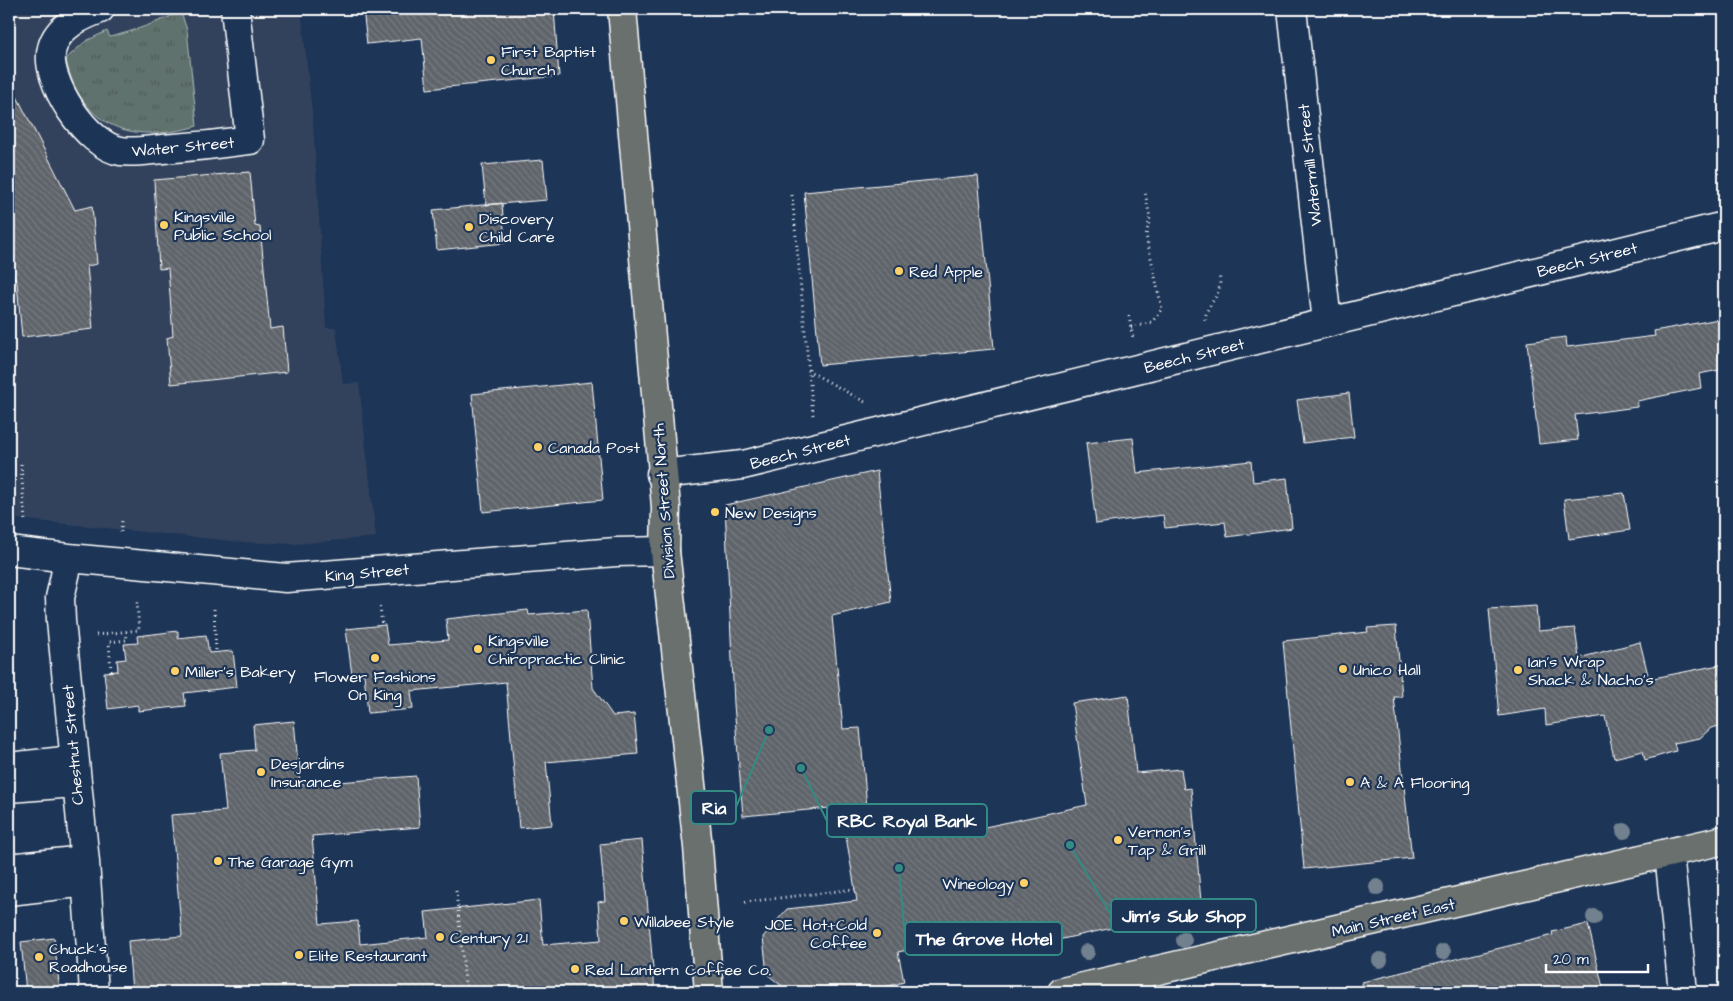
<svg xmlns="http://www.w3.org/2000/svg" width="1733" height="1001" viewBox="0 0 1733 1001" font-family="'Architects Daughter',sans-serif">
<defs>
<pattern id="grass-tufts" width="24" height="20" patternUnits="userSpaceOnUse" patternTransform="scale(1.25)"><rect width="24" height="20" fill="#5e726d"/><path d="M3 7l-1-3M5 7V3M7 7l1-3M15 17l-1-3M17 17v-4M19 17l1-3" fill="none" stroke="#535b59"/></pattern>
<pattern id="building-back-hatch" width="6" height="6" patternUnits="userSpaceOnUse" patternTransform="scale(1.25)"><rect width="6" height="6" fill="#5e646a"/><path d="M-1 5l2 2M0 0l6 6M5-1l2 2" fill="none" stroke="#767b80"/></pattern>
</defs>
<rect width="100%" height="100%" fill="#1d3557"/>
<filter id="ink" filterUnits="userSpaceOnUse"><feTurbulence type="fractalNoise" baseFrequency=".02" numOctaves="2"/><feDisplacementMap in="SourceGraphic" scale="10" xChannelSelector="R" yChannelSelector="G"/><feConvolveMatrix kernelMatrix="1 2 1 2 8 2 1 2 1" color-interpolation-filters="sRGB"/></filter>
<g filter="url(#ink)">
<path fill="#30435d" d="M 9,9 L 137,9 L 138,17 L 160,9 L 301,9 L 313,122 L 326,328 L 336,328 L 343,384 L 359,383 L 376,537 L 296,544 L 241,542 L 9,518 Z"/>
<path fill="url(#grass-tufts)" stroke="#aeb8b6" d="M 181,12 L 187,30 L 197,126 C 134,144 82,130 66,60 L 70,55 L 86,41 L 107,31 L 110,37 C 135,31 157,22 181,12 Z"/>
<path fill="url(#building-back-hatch)" stroke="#fff" d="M 363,9 L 554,9 L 559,76 L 427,89 L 422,38 L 367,44 Z
M 9,81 L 75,210 L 92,206 L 97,264 L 87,266 L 93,329 L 22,337 L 17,283 L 9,266 Z
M 543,160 L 547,200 L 486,205 L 482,165 Z
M 250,172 L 255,226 L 260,227 L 270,329 L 283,327 L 287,372 L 171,384 L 167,338 L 173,336 L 168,268 L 159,269 L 154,180 Z
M 978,176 L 994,349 L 820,365 L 804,192 Z
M 502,203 L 505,243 L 437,250 L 433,210 Z
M 1724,318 L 1724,369 L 1699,374 L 1701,388 L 1637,401 L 1637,407 L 1575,415 L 1578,440 L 1539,444 L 1527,342 L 1566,337 L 1567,347 L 1655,336 L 1654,331 Z
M 592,382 L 603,500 L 483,512 L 472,394 Z
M 1349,393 L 1354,437 L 1303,443 L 1297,400 Z
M 1133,438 L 1137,473 L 1251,461 L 1253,482 L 1287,478 L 1292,528 L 1227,537 L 1225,522 L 1165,528 L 1163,515 L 1096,524 L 1086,443 Z
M 877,471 L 891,602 L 832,616 L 843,729 L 860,728 L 869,831 L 924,821 L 926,830 L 937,827 L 939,837 L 1087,805 L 1072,703 L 1128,695 L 1136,773 L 1181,769 L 1184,789 L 1191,788 L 1202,913 L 1172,920 L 1171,915 L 1008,951 L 1004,930 L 898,952 L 904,982 L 866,992 L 789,992 L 767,974 L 763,937 L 787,909 L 857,901 L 841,807 L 743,816 L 734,704 L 725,505 Z
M 1624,493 L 1630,530 L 1569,539 L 1564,499 Z
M 1536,606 L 1538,631 L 1575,628 L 1579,658 L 1640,642 L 1649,679 L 1724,664 L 1724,725 L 1711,728 L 1700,738 L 1674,743 L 1676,751 L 1645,760 L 1643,751 L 1614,758 L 1605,716 L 1546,725 L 1545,709 L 1499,716 L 1489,609 Z
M 528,610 L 529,615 L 587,610 L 593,688 L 613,716 L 634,714 L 638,754 L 546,762 L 552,825 L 519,828 L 506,682 L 411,691 L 413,709 L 368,713 L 364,674 L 352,675 L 346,629 L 385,625 L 388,645 L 448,640 L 446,619 Z
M 1396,626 L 1402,697 L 1394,697 L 1412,858 L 1304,869 L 1283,641 L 1368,632 L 1367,628 Z
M 178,631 L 178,638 L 206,635 L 209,653 L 233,651 L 237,687 L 184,693 L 186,706 L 138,711 L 138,705 L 108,709 L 104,672 L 118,671 L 117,660 L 126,659 L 124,644 L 138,643 L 137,636 Z
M 294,721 L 300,785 L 416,776 L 420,827 L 312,836 L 320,924 L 358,921 L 360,944 L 428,937 L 425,912 L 539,900 L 543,945 L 601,940 L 598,902 L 605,901 L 600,844 L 642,840 L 655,992 L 132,992 L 128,941 L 182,936 L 171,815 L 226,811 L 220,753 L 255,750 L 253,725 Z
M 1588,924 L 1604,992 L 1363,992 L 1362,982 L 1553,935 L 1552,932 Z
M 54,938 L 60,992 L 26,992 L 21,942 Z"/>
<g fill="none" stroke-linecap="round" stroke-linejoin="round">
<defs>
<path id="minor" d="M 100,9 C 81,16 58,26 52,48 C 43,80 88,147 121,151 C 134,153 150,150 163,149 C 192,147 221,144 250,140 L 235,9
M 1292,9 L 1327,322
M 661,474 L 743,465 L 1724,226
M 9,551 L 69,558 L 60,598 L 61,621 L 85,862 L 94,992
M 69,558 L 286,578 L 616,552 L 665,551
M 9,767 L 73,760
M 9,788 L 75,783
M 1669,853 L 1683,992
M 9,868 L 84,860
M 9,891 L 86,882"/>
<path id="major" d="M 622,9 L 666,507 L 665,551 L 698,847 L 709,992
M 1062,992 L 1724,840"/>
</defs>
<use href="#minor" stroke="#fff" stroke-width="31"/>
<use href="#major" stroke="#fff" stroke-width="31"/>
<path stroke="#fff" stroke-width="3" stroke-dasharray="1 4" stroke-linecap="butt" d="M 792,195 L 813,415
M 1129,316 L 1133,338
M 1205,320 C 1207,300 1224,298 1219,274
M 1131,328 L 1152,322 L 1162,309 L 1146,235 L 1150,218 L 1145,192
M 807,370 L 865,402
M 21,464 L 25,522
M 121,532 L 122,520
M 380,607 L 382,625
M 214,609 L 216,652
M 96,635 L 139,630 L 137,601
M 111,671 L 109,642 L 127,640 L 126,632
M 456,891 L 466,992
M 745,902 L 855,889"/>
<use href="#minor" stroke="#1d3557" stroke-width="28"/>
<use href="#major" stroke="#6b706d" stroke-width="28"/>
</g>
<g fill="#72818f">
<circle cx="1624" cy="831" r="8"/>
<circle cx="1377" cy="887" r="8"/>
<circle cx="1594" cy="917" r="8"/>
<circle cx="1184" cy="940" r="8"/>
<circle cx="1087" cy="952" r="8"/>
<circle cx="1443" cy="952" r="8"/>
<circle cx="1380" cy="960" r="8"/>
</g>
</g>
<g fill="#ffd166" stroke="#1d3557" stroke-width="2">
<circle cx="491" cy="60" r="5"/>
<circle cx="164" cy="225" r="5"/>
<circle cx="469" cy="227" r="5"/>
<circle cx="899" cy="271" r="5"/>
<circle cx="538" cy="447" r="5"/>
<circle cx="715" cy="512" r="5"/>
<circle cx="478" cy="649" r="5"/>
<circle cx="375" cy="658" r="5"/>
<circle cx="1343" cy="669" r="5"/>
<circle cx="1518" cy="670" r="5"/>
<circle cx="175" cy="671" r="5"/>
<circle cx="261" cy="772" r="5"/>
<circle cx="1350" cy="782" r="5"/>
<circle cx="1118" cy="840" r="5"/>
<circle cx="218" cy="861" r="5"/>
<circle cx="1024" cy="883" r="5"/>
<circle cx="624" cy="921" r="5"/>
<circle cx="877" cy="933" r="5"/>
<circle cx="440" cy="937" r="5"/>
<circle cx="299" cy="955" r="5"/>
<circle cx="39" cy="957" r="5"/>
<circle cx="575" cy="969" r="5"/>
</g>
<g text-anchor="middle" stroke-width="4.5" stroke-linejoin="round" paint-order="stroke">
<g font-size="16" fill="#fff" stroke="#1d3557" text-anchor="start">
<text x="501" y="57">First Baptist<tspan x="501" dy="18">Church</tspan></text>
<text x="174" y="222">Kingsville<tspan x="174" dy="18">Public School</tspan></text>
<text x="479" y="224">Discovery<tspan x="479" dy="18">Child Care</tspan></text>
<text x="909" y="277">Red Apple</text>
<text x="548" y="453">Canada Post</text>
<text x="725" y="518">New Designs</text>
<text x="488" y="646">Kingsville<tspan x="488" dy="18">Chiropractic Clinic</tspan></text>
<text x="1528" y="667">Ian's Wrap<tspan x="1528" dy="18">Shack &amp; Nacho's</tspan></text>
<text x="1353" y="675">Unico Hall</text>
<text x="185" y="677">Miller's Bakery</text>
<text x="375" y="682" text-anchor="middle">Flower Fashions<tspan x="375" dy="18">On King</tspan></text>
<text x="271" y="769">Desjardins<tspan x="271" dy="18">Insurance</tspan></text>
<text x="1360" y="788">A &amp; A Flooring</text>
<text x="1128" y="837">Vernon's<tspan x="1128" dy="18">Tap &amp; Grill</tspan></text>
<text x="228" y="867">The Garage Gym</text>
<text x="1014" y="889" text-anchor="end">Wineology</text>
<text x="634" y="927">Willabee Style</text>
<text x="867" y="930" text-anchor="end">JOE. Hot+Cold<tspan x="867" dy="18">Coffee</tspan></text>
<text x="450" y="943">Century 21</text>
<text x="49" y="954">Chuck's<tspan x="49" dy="18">Roadhouse</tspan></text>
<text x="309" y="961">Elite Restaurant</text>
<text x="585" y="975">Red Lantern Coffee Co.</text>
</g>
<g font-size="16" fill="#fff" stroke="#1d3557">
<text transform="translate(183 146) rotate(-5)" y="6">Water Street</text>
<text transform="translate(1309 165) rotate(-96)" y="6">Watermill Street</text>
<text transform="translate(1587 259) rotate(-14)" y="6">Beech Street</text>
<text transform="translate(1194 355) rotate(-14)" y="6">Beech Street</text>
<text transform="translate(800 451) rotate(-14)" y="6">Beech Street</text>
<text transform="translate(663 501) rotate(-94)" y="6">Division Street North</text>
<text transform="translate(367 572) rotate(-5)" y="6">King Street</text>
<text transform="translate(72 745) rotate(-95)" y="6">Chestnut Street</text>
<text transform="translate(1393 917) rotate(-13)" y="6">Main Street East</text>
</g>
</g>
<path fill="none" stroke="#338b84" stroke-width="2" d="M769 730L736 807M801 768L827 821M1070 845L1111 915M899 868L905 938"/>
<g fill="#338b84" stroke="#1d3557" stroke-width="2">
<circle cx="769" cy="730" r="5"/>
<circle cx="801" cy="768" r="5"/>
<circle cx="1070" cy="845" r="5"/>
<circle cx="899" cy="868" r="5"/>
</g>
<g fill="#1d3557" stroke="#338b84" stroke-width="2">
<rect x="691" y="791" width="45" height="33" rx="5"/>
<rect x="827" y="804" width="160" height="33" rx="5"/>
<rect x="1111" y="899" width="145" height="33" rx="5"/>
<rect x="905" y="922" width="157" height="33" rx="5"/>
</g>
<g font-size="18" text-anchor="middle" font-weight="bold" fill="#fff">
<text x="714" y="814">Ria</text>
<text x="907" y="827">RBC Royal Bank</text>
<text x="1184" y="922">Jim's Sub Shop</text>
<text x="984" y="945">The Grove Hotel</text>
</g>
<rect width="1733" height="1001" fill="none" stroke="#1d3557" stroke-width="30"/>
<rect x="15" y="15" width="1703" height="971" fill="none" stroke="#fff" stroke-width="2" filter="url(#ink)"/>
<path d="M1546 964v8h102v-8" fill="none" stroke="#ffffff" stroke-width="2.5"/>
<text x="1553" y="964" font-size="15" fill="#ffffff" stroke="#1d3557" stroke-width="4" paint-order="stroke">20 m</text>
</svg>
